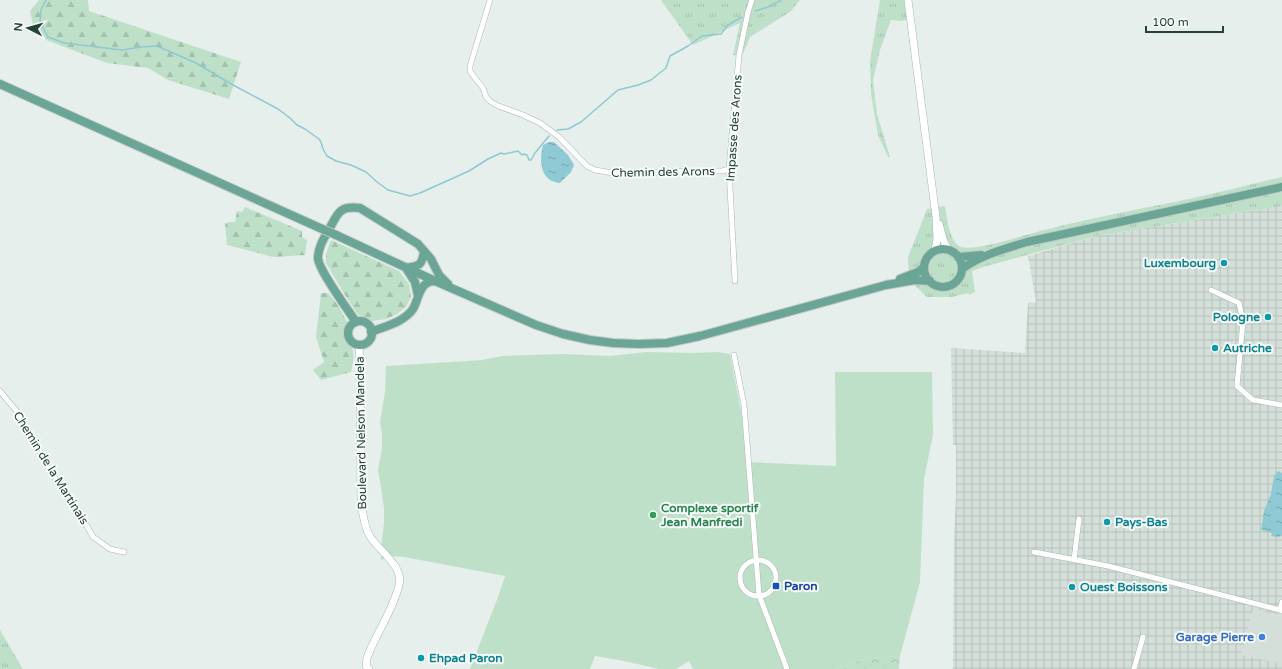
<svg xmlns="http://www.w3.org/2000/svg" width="1282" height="669" viewBox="0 0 1282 669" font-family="'Varela Round',sans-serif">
<defs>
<pattern id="industrial-grid" width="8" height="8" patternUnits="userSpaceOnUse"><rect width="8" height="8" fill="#d4dfda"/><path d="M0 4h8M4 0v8" fill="none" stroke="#b6c1bc"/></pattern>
<pattern id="grass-tufts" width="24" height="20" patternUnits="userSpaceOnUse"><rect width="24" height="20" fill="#bfe0c8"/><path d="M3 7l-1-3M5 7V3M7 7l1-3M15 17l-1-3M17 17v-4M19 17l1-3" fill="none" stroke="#a4c1ad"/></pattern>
<pattern id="forest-firs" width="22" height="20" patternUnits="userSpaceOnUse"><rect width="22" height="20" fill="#bfe0c8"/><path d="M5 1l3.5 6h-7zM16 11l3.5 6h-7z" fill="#a4c1ad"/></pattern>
<pattern id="park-crowns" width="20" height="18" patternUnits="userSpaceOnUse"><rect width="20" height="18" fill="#bfe0c8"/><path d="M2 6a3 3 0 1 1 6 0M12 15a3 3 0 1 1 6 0" fill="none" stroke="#a4c1ad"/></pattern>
<pattern id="water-ripples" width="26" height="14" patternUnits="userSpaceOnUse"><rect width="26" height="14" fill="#8ec9d4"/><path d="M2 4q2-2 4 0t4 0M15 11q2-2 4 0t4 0" fill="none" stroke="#74a5ad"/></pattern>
</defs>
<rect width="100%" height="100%" fill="#e6efeb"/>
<path fill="#d4dfda" d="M 1253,609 L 1282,616 L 1282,664 L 1241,656 Z"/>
<path fill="url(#industrial-grid)" d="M 1282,206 L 1282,616 L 1253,609 L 1241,655 L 1282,664 L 1282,669 L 953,669 L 954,538 L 956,496 L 956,445 L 953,445 L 951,348 L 1025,353 L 1028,303 L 1036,302 L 1028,256 L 1097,236 Z"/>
<path fill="url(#grass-tufts)" d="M 661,0 L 800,0 L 790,12 L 750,37 L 742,56 L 733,55 L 740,23 L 693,45 Z
M 880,0 L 911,0 L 914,19 L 900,21 L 891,20 L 880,50 L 873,80 L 877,114 L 890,157 L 888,157 L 878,135 L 871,94 L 870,61 Z
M 1282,177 L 1282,206 L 1097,236 L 983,267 L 972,271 L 975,292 L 969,295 L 968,293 L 952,297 L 927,297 L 909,280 L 908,257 L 927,209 L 945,206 C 947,217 949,242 961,247 C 975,251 1011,239 1026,235 C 1082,219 1137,210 1193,198 C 1223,192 1252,184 1282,177 Z
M 0,630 L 23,669 L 0,669 Z"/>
<path fill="url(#forest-firs)" d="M 39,0 L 88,0 L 89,11 L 241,62 L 229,99 L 168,80 L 148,68 L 107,63 L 46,40 L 34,29 L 30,11 Z
M 245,207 L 302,231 L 302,237 L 307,240 L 305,255 L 273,257 L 227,245 L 225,224 L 228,222 L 235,222 L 237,211 L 242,212 Z
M 331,240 L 399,271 L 409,284 L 411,297 L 406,307 L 397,314 L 387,319 L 371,321 L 358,315 L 345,295 L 326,263 L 326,254 Z
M 321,293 L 328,293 L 338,305 L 348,324 L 346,337 C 355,351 355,355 351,372 L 321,380 L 313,370 L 324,362 L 316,337 Z"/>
<path fill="url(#park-crowns)" d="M 900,656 L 899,669 L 835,669 L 867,658 Z"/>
<path fill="#bfe0c8" d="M 647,352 L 693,353 L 717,352 L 730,354 L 742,416 L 747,462 L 836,466 L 835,372 L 932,372 L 933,435 L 924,479 L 920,582 L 900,656 L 867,658 L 835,669 L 693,669 L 689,661 L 676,669 L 659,669 L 624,661 L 595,656 L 590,669 L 470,669 L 498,597 L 505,576 L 404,557 L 392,556 L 381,560 L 381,549 L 384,523 L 384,508 L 380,481 L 378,470 L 382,448 L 382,434 L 380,422 L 385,392 L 386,366 L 482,360 L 502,356 L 564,354 L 609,356 Z"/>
<path fill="url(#water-ripples)" d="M 549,142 L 554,142 L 568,155 L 574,165 L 571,172 L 560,183 C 540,181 539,161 543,145 Z
M 1278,471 L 1282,473 L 1282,536 L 1277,537 L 1271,536 L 1272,533 L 1261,530 L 1264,511 L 1271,494 L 1274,476 Z"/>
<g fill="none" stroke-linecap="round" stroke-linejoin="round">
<path stroke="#8ec9d4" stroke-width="1.5" d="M 46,0 L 41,10 L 40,22 L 48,37 L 64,43 L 122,50 L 141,47 L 157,46 L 196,63 L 233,85 L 278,109 L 290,118 L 297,125 L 305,129 L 319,139 L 321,142 L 323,149 L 327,156 L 336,161 L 351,165 L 366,172 L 377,182 L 388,190 L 410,196 L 420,193 L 469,171 L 488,159 L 501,153 L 504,154 L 518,151 L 522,155 L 524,154 L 527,155 L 529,160 L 531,160 L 535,153 L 549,136
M 755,11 L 768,7 L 781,0
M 557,130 L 568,129 L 581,122 L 618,90 L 638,85 L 651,80 L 666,68 L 670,56 L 688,46 L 702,36 L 721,34 L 728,25 L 742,17"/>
<defs>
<path id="street" d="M 490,0 L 470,66 L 470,71 L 472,74 L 483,88 L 486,97 L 490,101 L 496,105 L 523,115 L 540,123 L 559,137 L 587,166 L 595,170 L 613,173 L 642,173 L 689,171 L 722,171 L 729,169
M 735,281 L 729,169 L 739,55 L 748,12 L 752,0
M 1211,290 L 1239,303 L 1243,321 L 1237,386 L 1253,400 L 1282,405
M 734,355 L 744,405 L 759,595 L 787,669
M 0,391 L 19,414 L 51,472 L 83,519 L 93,537 L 110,549 L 124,552
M 1034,552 L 1108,566 L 1280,610
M 1074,560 L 1079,519
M740 578a18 18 0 1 1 36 0a18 18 0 1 1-36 0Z
M 1282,611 L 1280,610 L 1282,602
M 1134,669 L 1143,637"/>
<path id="secondary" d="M 908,0 L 936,217 L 937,239 L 935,251
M 939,224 L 943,239 L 948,250
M 359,345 L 360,365 L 361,503 C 363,514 364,525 369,535 C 378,550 404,566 399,585 C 393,611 376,633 367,658 L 366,666 L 369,669"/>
<path id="primary" d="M 0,84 L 320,228
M 336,235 L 435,281 L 536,325 L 563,334 L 590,340 L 613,343 L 639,344 L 667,343 L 700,336 L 886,285 L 915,280 L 930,281
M924 268a19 19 0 1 1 38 0a19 19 0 1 1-38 0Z
M 958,257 L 981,255
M 406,268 L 415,282 L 418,296
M 406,268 C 420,266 422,265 424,251
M 962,269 C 981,255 1004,249 1027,242 L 1282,187
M 900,279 L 918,272 L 924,267
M348 333a12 12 0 1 1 24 0a12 12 0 1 1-24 0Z
M 356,322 C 348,310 318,269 318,258 C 318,246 326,235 332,224 C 339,210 343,206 360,208 L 418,244 L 431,259 L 439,275 L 448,284
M 371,332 C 386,326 404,322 413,309 C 419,299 419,281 435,281"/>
</defs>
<use href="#street" stroke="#a8b8b2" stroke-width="6"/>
<use href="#secondary" stroke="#a4bbb3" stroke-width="8"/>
<use href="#primary" stroke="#c2cac8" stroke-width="10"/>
<use href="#street" stroke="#fff" stroke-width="5"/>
<use href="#secondary" stroke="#fff" stroke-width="7"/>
<use href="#primary" stroke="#6aa596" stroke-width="8"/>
<defs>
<path id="primary-bridge" d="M 320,228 L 336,235"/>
</defs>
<use href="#primary-bridge" stroke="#c2cac8" stroke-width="10" stroke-linecap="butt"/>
<use href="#primary-bridge" stroke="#6aa596" stroke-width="8"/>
</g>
<g fill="#0f9aa8" stroke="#f7fbf9" stroke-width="1.5">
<circle cx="1224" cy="263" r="4"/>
<circle cx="1268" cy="317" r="4"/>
<circle cx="1215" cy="348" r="4"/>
<circle cx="1107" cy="522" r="4"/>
<circle cx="1072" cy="587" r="4"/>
<circle cx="421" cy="658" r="4"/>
</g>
<circle fill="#2e9e5b" stroke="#f7fbf9" stroke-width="1.5" cx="653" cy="515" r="4"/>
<rect fill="#1a4fb4" stroke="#f7fbf9" stroke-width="1.5" x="772" y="582" width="8" height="8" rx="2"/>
<circle fill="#3f7fe0" stroke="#f7fbf9" stroke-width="1.5" cx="1262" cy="637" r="4"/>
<g text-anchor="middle" stroke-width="4" stroke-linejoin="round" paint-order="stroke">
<g font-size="12" fill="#24423a" stroke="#f7fbf9">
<text transform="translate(734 128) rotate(-86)" y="4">Impasse des Arons</text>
<text transform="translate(663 172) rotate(-1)" y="4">Chemin des Arons</text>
<text transform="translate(361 433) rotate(-91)" y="4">Boulevard Nelson Mandela</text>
<text transform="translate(51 468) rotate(58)" y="4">Chemin de la Martinais</text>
</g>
<g font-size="12" font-weight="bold" fill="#0d838f" stroke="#f7fbf9" text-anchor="start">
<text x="1216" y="267" text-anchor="end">Luxembourg</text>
<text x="1260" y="321" text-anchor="end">Pologne</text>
<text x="1223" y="352">Autriche</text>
<text x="1115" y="526">Pays-Bas</text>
<text x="1080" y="591">Ouest Boissons</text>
<text x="429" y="662">Ehpad Paron</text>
</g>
<g font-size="12" font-weight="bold" fill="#27864d" stroke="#f7fbf9" text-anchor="start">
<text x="661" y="512">Complexe sportif<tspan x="661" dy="14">Jean Manfredi</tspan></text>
</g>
<g font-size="12" font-weight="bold" fill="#164399" stroke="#f7fbf9" text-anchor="start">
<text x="784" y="590">Paron</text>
</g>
<g font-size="12" font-weight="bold" fill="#366cbe" stroke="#f7fbf9" text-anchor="end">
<text x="1254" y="641">Garage Pierre</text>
</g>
</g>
<g transform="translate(28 28) rotate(276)" stroke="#f7fbf9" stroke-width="3" paint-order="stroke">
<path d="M0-3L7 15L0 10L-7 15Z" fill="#24423a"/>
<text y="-6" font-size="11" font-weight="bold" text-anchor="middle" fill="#24423a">N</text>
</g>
<path d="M1146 26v6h77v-6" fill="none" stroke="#24423a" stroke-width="2"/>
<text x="1152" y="26" font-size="12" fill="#24423a" stroke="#f7fbf9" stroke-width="3" paint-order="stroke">100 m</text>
</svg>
